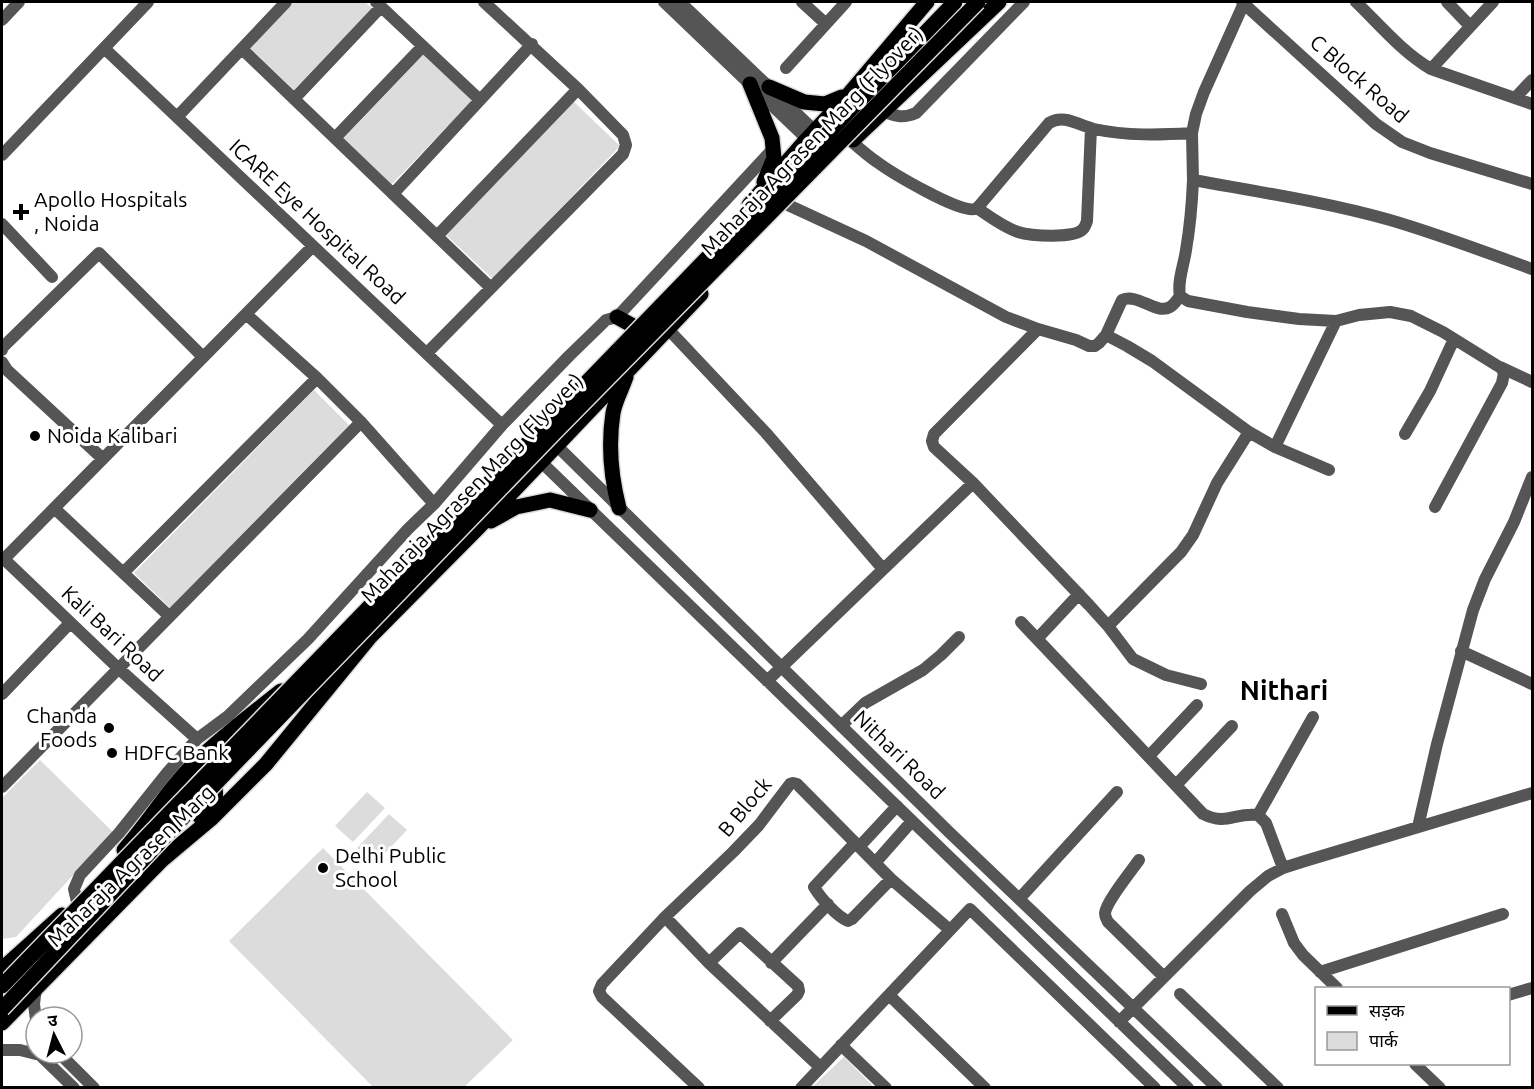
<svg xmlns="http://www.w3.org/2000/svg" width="1534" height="1089" viewBox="0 0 1534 1089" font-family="Ubuntu,'Noto Sans Devanagari',sans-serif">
<rect width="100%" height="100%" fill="#fff"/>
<path fill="#dcdcdc" d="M 294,2 L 365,2 L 372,8 L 294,90 L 250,48 Z
M 424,54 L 473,100 L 391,185 L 343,139 Z
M 572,100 L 620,146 L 493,279 L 445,234 Z
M 314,390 L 349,425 L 170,608 L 134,573 Z
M 40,760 L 113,832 L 16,937 L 2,939 L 2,798 Z
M 367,792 L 385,808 L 353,842 L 335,826 Z
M 389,814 L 407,830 L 375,864 L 357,848 Z
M 323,848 L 513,1040 L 464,1087 L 373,1087 L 229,941 Z
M 844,1057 L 874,1087 L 812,1087 Z"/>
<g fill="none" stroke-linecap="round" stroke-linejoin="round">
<defs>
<path id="major" d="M 750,84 L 772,138 L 774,158 L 764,182
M 769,87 L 804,102 L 825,104 L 842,97
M 853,140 L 999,2
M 749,205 L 807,139 L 848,95 L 927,2
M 617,317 L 635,327
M 619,508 C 611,477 608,445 613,413 C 615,401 622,389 626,377
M 491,521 L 516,507 L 550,500 L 590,510
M 200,817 C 212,803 221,799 212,780 L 208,779
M 124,850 C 150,821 169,787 198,760 C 224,735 253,713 281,691
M 2,969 L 62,915
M 2,1023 L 162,860 L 212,818 L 266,764 L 370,637 L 478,528 L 701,294"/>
</defs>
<use href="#major" stroke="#dbdbdb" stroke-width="18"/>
<path stroke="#555" stroke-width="12" d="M 376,2 L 480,100
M 664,2 L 807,139
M 680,2 L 814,130
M 802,2 L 825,23
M 1242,2 L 1376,124 L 1402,142 L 1430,153 L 1532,184
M 1356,2 C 1380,25 1402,52 1431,69 L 1532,104
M 1447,2 L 1470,26
M 1244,3 L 1204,92 L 1196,114 L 1192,133 L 1193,180 C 1259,192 1326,202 1390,220 C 1438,234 1485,252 1532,269
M 2,20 L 19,2
M 104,48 L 502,425
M 242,49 L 491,288
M 786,68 L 846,2
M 1431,69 L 1493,2
M 1515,98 L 1532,80
M 294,99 L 381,7
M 882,111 C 896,116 902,119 916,113 L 1024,2
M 177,117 L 286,2
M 335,138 L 423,46
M 851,141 C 859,148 868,156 877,162 C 892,173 959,213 975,209 C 977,208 978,207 979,206 L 1049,123 C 1064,114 1078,125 1094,129 C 1127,136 1159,135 1192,133
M 2,155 L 148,2
M 1193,180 C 1192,204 1190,227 1186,250 C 1184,265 1177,281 1180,296 L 1188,301 L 1247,312 L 1299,319 L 1336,321 L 1359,315 L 1390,312 L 1411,316 L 1443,332 L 1501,368 L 1504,373 L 1502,383 L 1435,507
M 393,194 L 532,44
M 788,205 L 866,241 L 1006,317 L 1038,329 L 1076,340 L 1089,346 L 1095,346 L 1099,343 L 1106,335 L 1122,300 C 1138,293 1156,315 1170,307 C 1174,305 1177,300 1180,296
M 977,208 C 990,217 1003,227 1018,232 C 1030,236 1075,239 1083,229 C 1085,227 1086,224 1087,221 L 1091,128
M 2,224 L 52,277
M 437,236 L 578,89
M 246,314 L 317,378 L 361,422 L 434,504
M 668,329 L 766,433 L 883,569
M 1038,329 L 934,434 L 932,441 L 934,447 L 973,483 L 1089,605 L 1108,626 L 1133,659 L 1166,675 L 1201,684
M 1106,335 L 1127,346 L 1152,361 L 1249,432 L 1275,447 L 1329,470
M 2,350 L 2,348 L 99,253 L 203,357
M 427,353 L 623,154 L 626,145 L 623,135 L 578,89 L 484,2
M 2,362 L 7,370 L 103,459
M 1500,367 L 1532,382
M 1405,434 L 1430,391 L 1454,339
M 551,440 L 949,832 L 1217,1088
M 1275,447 L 1336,321
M 535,456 L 1188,1088
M 54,508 L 169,616
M 2,557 L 118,668 L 197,739
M 2,561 L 313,246
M 123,573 L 317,378
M 1021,622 L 1203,814 C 1227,826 1235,812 1258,815 L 1266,823 L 1283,868
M 1108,626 L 1181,552 L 1193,535 L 1217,483 L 1249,432
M 1037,639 L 1079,594
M 1461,651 L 1532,684
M 767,681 L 973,483
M 2,694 L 70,623
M 841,726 L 865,703 L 923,670 L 941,655 L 959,637
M 1149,756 L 1197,705
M 1176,785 L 1232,726
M 2,787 L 361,422
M 1258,815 L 1313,717
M 1418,827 L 1437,744 L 1473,610 L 1485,579 L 1514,522 L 1532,477
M 855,843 L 814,887 C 820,897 836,916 848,921 L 852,919 L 891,879
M 859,847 L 897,806
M 1139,860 C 1132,870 1106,902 1105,913 C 1105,917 1106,918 1108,922 L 1164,977
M 875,863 L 912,821
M 1020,898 L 1117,792
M 77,902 L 74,889 L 80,875 L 119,833 L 167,773 L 197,739 L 228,716 L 308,639 L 408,529 L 434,504 L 502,425 L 569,356 L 606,320 L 617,317 L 773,149
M 1282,914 L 1294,943 L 1303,955 L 1337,988
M 665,917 L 709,963 L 820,1067
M 709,963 L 740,933 L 798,986 L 799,991 L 797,995 L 770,1021
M 771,963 L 828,904
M 1320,972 L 1503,914
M 36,988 L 34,1004 L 36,1020
M 1180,994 L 1278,1088
M 889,995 L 985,1088
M 1508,995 L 1532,988
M 1119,1022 L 1250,891 L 1268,876 L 1283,868 L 1305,861 L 1532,793
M 841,1045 L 886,1088
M 2,1050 L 20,1050 L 40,1055 L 74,1088
M 59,1053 L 94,1088
M 1415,1064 L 1440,1088
M 699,1088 L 602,997 L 599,991 L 602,984 L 665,917 L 733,852 L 759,825 L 790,784 L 793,783 L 797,784 L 891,879 L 950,930
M 801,1088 L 970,909 L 1155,1088"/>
<use href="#major" stroke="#000" stroke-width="15"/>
<defs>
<path id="major-bridge" d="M 2,986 L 955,2
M 2,1009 L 188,812 L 556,431 L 978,2"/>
</defs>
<use href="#major-bridge" stroke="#dbdbdb" stroke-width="18" stroke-linecap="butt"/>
<use href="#major-bridge" stroke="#000" stroke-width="15"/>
</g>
<g fill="#000" stroke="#fff" stroke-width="2">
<path d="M18 203h6v6h6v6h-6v6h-6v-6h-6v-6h6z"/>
<circle cx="35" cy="436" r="6"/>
<circle cx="109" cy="728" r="6"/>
<circle cx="112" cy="753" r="6"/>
<circle cx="323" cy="868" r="6"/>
</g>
<g text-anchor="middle" stroke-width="6" stroke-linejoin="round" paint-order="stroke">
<g font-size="21" fill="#000" stroke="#fff">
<text transform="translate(1359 79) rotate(41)" y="7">C Block Road</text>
<text transform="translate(812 141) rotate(-46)" y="7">Maharaja Agrasen Marg (Flyover)</text>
<text transform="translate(317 222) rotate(43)" y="7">ICARE Eye Hospital Road</text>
<text transform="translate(472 488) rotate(-46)" y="7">Maharaja Agrasen Marg (Flyover)</text>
<text transform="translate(112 634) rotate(43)" y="7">Kali Bari Road</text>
<text transform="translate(899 755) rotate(44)" y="7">Nithari Road</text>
<text transform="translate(745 807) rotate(-50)" y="7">B Block</text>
<text transform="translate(131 866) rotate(-44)" y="7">Maharaja Agrasen Marg</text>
</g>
<g font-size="21" fill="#000" stroke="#fff" text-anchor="start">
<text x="34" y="207">Apollo Hospitals<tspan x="34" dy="24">, Noida</tspan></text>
<text x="47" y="443">Noida Kalibari</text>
<text x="97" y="723" text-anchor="end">Chanda<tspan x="97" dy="24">Foods</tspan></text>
<text x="124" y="760">HDFC Bank</text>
<text x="335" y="863">Delhi Public<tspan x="335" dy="24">School</tspan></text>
</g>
<g font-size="27" font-weight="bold" fill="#000" stroke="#fff">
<text x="1284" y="700">Nithari</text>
</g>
</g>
<rect width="1534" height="1089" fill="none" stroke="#000000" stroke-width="6"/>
<rect x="1315" y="987" width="195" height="78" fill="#ffffff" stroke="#999999" stroke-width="1.5"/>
<rect x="1327" y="1006" width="30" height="9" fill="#000000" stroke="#999999" stroke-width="1.5"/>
<text x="1369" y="1017" font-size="18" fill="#000000">सड़क</text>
<rect x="1327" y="1032" width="30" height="18" fill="#dcdcdc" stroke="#999999" stroke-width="1.5"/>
<text x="1369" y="1047" font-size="18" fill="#000000">पार्क</text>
<g transform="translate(54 1035) rotate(354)"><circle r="28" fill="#ffffff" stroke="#999999" stroke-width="1.5"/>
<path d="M0-4.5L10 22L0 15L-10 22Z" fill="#000000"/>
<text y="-9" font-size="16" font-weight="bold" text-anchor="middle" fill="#000000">उ</text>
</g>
</svg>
